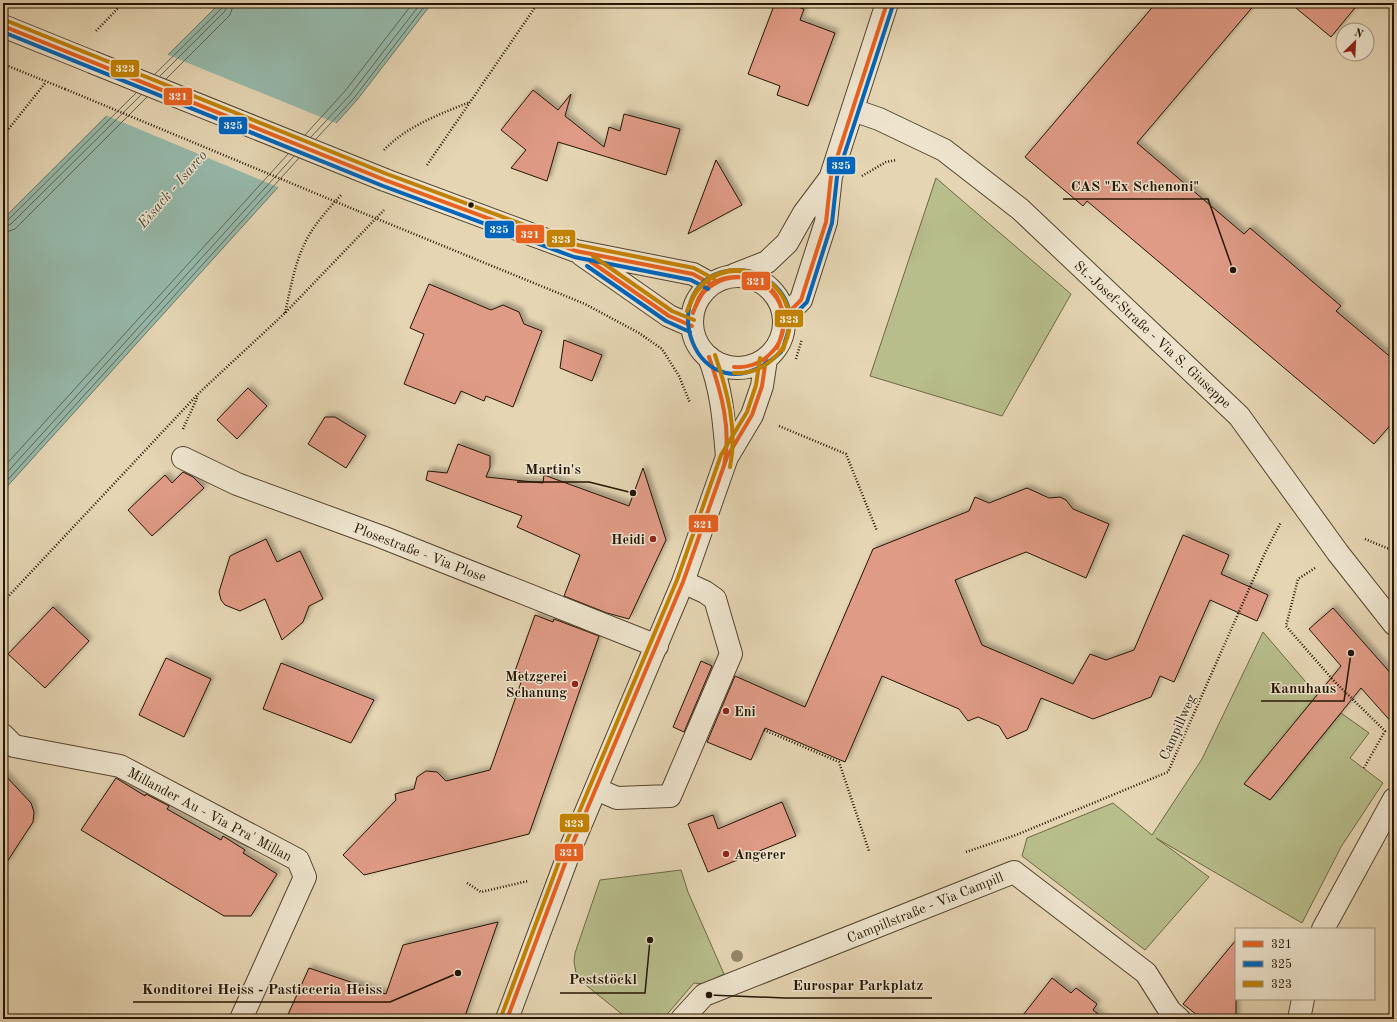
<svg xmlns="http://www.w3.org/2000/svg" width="1397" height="1022" viewBox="0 0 1397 1022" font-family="'Old Standard TT',serif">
<defs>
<filter id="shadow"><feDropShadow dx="3.5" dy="-3.5" stdDeviation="2" flood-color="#0004"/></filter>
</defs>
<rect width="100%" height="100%" fill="#e5d5b3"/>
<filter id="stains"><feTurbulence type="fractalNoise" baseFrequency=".005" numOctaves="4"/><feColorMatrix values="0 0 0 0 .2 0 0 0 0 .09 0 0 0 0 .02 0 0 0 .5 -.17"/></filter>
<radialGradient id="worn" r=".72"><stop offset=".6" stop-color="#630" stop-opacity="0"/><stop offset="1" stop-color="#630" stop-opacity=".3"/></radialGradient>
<path fill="#b7bd8b" stroke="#6e6946" d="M 936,178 L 1071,294 L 1002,416 L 870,376 Z
M 1263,632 L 1317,695 L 1245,784 L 1270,800 L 1341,713 L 1369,733 L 1350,758 L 1383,783 L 1341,847 L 1302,923 L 1156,838 L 1209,877 L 1145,950 L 1022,856 L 1027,838 L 1113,803 L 1152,835 L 1202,759 Z
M 681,870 L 688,892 L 724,974 L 704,984 L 694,983 L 663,1019 L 628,1019 L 587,986 L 576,973 L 574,962 L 575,953 L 600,880 Z"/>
<path fill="#96b9ab" stroke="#687767" d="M 220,3 L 432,3 L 357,100 L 3,491 L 3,219 Z"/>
<path fill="#e5d5b3" d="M 166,54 L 338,124 L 280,188 L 105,115 Z"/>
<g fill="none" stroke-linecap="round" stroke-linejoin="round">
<path stroke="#5d6756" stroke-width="1" d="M 155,74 L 222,8 L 223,3
M 160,76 L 225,11 L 228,3
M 166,79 L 230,15 L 234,3
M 305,135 L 345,91 L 413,3
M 311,137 L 350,95 L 421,3
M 316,139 L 354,98 L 427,3
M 3,222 L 8,220 L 136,93
M 3,227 L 11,224 L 141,95
M 3,233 L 15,229 L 147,97
M 3,468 L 288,154
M 3,477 L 294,156
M 3,485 L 299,158"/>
</g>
<path fill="#e09b86" stroke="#241501" filter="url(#shadow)" d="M 775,3 L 785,3 L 804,9 L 800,20 L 835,33 L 808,106 L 777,95 L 780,86 L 748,74 Z
M 1156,3 L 1256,3 L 1137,143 L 1244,234 L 1250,228 L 1341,306 L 1336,311 L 1394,360 L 1394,421 L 1374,444 L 1087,201 L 1083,206 L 1025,157 Z
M 1290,3 L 1359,3 L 1331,37 Z
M 533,90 L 558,110 L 571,94 L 565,116 L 604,147 L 609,127 L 620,131 L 624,114 L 680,129 L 666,175 L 558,142 L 547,181 L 511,168 L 526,150 L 501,130 Z
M 716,160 L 742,205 L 688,234 Z
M 429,284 L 491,310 L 503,305 L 519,312 L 524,324 L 542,331 L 513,407 L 486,396 L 484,401 L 461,391 L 455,404 L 404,384 L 424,334 L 410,328 Z
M 564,340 L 602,355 L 592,381 L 560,368 Z
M 248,388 L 267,406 L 237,439 L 217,420 Z
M 325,417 L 335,417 L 366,436 L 346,468 L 308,444 Z
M 458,444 L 490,456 L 490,467 L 486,477 L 543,483 L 544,475 L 629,506 L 643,468 L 666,540 L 629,619 L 607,613 L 564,596 L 580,555 L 517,527 L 522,516 L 426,480 L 428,471 L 447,473 Z
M 183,472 L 193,477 L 204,488 L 152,536 L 128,510 L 165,475 L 172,483 Z
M 1027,488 L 1049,498 L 1060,497 L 1066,500 L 1073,509 L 1109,524 L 1086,578 L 1026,552 L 955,580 L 982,645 L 1073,684 L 1090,654 L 1106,660 L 1134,650 L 1183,535 L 1229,555 L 1221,574 L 1268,595 L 1257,621 L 1210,600 L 1174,682 L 1160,676 L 1151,697 L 1093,719 L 1041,698 L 1027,730 L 1007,739 L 999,726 L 978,717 L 968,721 L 959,709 L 882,676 L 845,762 L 765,728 L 751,760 L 707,742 L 735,676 L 805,707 L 873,549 L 969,511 L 975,497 L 989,503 Z
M 266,539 L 277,562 L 300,551 L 323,599 L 309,606 L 303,622 L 282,640 L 265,599 L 240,611 L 225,605 L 221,600 L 219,592 L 230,556 Z
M 53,607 L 89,641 L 45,688 L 8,654 Z
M 1333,608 L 1394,677 L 1394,725 L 1361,688 L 1270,800 L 1244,784 L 1341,666 L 1309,629 Z
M 535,615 L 553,622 L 554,619 L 599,636 L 529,834 L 364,875 L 343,855 L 396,800 L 395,794 L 414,789 L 417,777 L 426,771 L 437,772 L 446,781 L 490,770 L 524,674 L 515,671 Z
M 166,658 L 211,679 L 184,737 L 139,715 Z
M 701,661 L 712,666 L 684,732 L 673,727 Z
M 281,663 L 374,700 L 351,743 L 263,709 Z
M 3,773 L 31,803 L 34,812 L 33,822 L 3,868 Z
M 116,778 L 145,796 L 146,794 L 169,806 L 167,809 L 221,840 L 223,836 L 245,850 L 243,853 L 277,874 L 251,916 L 224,916 L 81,830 Z
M 782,802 L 796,836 L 708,872 L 688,824 L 713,815 L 718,829 Z
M 498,922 L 464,1019 L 286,1019 L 309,968 L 386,994 L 403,945 Z
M 1236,940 L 1236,1019 L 1202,1019 L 1183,1004 Z
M 1052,978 L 1071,993 L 1076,988 L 1097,1004 L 1093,1010 L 1105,1019 L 1020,1019 Z"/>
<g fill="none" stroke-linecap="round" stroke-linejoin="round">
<defs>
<path id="minor" d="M 3,26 L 92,62
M 853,110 L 879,119 L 944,150 L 1020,209 L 1239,416 L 1338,553 L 1394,624
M 385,180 L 576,251 L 693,274 L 711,284
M 582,255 L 669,316 L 692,326
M 734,275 L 767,262 L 787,243 L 804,213 L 831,177
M692 322a46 46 0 1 1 92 0a46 46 0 1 1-92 0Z
M 784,317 L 801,300 L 826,222 L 831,176 L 887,3
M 709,357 C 722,390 724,422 727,457
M 183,458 L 237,484 L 382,537 L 657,646
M 3,735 L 14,746 L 120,766 L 298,860 L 305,877 L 241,1019
M 596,789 L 617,798 L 670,796 L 731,654 L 715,599 L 705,592 L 683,582
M 1323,929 L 1394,799
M 507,1019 L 572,845 L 683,582 L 727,457 L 752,415 L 762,386 L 766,359
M 682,1019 L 704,995 L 1014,872 L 1146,973 L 1170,1011 L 1179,1019
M 1299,1019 L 1303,999"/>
</defs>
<use href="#minor" stroke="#54452e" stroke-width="24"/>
<path stroke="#241501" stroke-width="2.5" stroke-dasharray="1 2" stroke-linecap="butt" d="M 53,5 L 59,3
M 96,31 L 123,3
M 3,64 L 65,89
M 3,136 L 46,82
M 384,150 C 407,126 440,114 470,102
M 427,165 L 538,3
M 862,176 L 886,162 L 897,160
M 358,211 L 585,304 L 639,333 L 662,349 L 679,376 L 690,403
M 285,313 C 291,287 295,260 308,237 C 317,221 330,207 342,194
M 796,359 L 802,339
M 779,426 L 846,454 L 877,531
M 183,429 L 198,396
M 1365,539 L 1394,551
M 1315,568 L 1298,579 L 1286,626 L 1333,680 L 1385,731 L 1364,768
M 3,602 L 199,393 L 285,313 L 384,210
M 764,730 L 839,762 L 869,851
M 966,852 L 1016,835 L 1168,772 L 1265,553 L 1281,522
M 467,883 L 481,892 L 528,881"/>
<use href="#minor" stroke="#eee4ce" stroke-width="22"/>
<defs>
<path id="minor-bridge" d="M 92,62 L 385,180"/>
</defs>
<use href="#minor-bridge" stroke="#54452e" stroke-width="24" stroke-linecap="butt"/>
<path stroke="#241501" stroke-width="2.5" stroke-dasharray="1 2" stroke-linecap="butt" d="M 65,89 L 358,211"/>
<use href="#minor-bridge" stroke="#eee4ce" stroke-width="22"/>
<defs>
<path id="bus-1" d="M 3,26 L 385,180 L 576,251 L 693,274 L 711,284
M 590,261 L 669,316 L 692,326
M 693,312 C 696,306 699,298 703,293 C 728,266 770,275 782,309 C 786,322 782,336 777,348
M 693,313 C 695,308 697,301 700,296 C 714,271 753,272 772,290 C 780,298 782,308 783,318 C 785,330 781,343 772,352 C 762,363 749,368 734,367
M 784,317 L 801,300 L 826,222 L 831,176 L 887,3
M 709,357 C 721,391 732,430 724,466
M 507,1019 L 572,845 L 683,582 L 727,457 L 752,415 L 762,386 L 766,359"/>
<path id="bus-2" d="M 3,32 L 383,186 L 574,257 L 691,280 L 708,289
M 587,266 L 666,321 L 690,332
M 788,321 L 807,302 L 832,223 L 837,177 L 893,5
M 781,352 C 695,430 646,275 736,270 C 762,269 788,290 790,317 C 791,328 785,339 783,349"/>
<path id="bus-3" d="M 5,20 L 387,174 L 578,245 L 694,268 L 714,279
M 593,256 L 672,311 L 694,320
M 688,309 C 691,303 693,296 698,290 C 723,257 776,270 788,308 C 792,322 788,337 783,350
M 687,311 C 690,305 692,296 696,291 C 724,253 783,270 789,316 C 791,330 787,345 777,355 C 765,368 751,374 734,373
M 715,355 C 727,390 738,430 730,467
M 501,1017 L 566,843 L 677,580 L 721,455 L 747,412 L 756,385 L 760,358"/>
</defs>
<use href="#bus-1" stroke="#eee4ce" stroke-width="7"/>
<use href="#bus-2" stroke="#eee4ce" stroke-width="7"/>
<use href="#bus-3" stroke="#eee4ce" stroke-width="7"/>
<use href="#bus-1" stroke="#e86120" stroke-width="4"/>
<use href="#bus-2" stroke="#0065bd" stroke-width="4"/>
<use href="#bus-3" stroke="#c28200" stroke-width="4"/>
</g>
<circle fill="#938768" cx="737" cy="956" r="6"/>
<circle fill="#241501" stroke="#eee4ce" stroke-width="1.5" cx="471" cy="205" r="3.5"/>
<g fill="#8f2418" stroke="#eee4ce" stroke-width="1.5">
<circle cx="653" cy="539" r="4"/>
<circle cx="575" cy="684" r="4"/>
<circle cx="726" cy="711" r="4"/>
<circle cx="726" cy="854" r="4"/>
</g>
<g text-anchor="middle" stroke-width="3" stroke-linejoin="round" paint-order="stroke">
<g font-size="14" fill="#241501" stroke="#eee4ce">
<text transform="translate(1153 334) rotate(43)" y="5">St.-Josef-Straße - Via S. Giuseppe</text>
<text transform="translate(420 552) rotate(21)" y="5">Plosestraße - Via Plose</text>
<text transform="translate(1177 727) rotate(-66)" y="5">Campillweg</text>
<text transform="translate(210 814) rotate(28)" y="5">Millander Au - Via Pra' Millan</text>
<text transform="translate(925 907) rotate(-22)" y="5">Campillstraße - Via Campill</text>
</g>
<g font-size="14" font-weight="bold" fill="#241501" stroke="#eee4ce" text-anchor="end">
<text x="645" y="544">Heidi</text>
<text x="567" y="681">Metzgerei<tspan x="567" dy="16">Schanung</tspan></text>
<text x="734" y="716" text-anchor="start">Eni</text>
<text x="734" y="859" text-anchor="start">Angerer</text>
</g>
<g font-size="15" font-style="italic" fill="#4c4e3c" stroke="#eee4ce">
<text transform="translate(172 189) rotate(-49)" y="5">Eisack - Isarco</text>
</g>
</g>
<path fill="none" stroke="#241501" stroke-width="1.5" d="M1233 270L1208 199H1063M633 493L589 482H517M1351 653L1344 701H1261M650 940L645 993H560M709 995L785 998H932M458 973L390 1002H133"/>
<g fill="#241501" stroke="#eee4ce" stroke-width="1.5">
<circle cx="1233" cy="270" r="4"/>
<circle cx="633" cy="493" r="4"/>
<circle cx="1351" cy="653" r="4"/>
<circle cx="650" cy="940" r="4"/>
<circle cx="709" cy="995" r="4"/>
<circle cx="458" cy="973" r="4"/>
</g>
<g font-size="15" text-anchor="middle" font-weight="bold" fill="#241501" stroke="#eee4ce" stroke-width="3" stroke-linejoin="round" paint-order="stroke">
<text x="1135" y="191">CAS "Ex Schenoni"</text>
<text x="553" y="474">Martin's</text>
<text x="1303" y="693">Kanuhaus</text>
<text x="603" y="984">Peststöckl</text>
<text x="858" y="990">Eurospar Parkplatz</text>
<text x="262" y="994">Konditorei Heiss - Pasticceria Heiss</text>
</g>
<g stroke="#eee4ce" stroke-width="1.5">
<rect x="110" y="59" width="30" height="19" rx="4" fill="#c28200"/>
<rect x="163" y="87" width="30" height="19" rx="4" fill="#e86120"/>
<rect x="218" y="116" width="30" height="19" rx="4" fill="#0065bd"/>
<rect x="826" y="156" width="30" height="19" rx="4" fill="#0065bd"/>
<rect x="484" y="220" width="31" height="19" rx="4" fill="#0065bd"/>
<rect x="515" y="224" width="30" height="20" rx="4" fill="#e86120"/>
<rect x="546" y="229" width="30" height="19" rx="4" fill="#c28200"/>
<rect x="741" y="271" width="30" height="20" rx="4" fill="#e86120"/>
<rect x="774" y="309" width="30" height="19" rx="4" fill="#c28200"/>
<rect x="688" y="514" width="31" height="19" rx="4" fill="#e86120"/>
<rect x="559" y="813" width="31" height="20" rx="4" fill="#c28200"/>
<rect x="554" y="843" width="30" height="19" rx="4" fill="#e86120"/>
</g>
<g font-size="11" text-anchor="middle" font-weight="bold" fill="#fff">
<text x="125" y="72">323</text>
<text x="178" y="100">321</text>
<text x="233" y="129">325</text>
<text x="841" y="169">325</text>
<text x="499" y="233">325</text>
<text x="530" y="238">321</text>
<text x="561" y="243">323</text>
<text x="756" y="285">321</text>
<text x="789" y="323">323</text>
<text x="703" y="528">321</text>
<text x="574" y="827">323</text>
<text x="569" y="856">321</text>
</g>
<rect width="1397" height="1022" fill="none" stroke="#e5d5b3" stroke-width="16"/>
<rect x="4" y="4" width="1389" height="1014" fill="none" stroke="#241501" stroke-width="2"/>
<rect x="8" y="8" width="1381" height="1006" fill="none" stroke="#241501"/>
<rect x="1235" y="928" width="140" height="72" fill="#eee4ce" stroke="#9d917c"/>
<rect x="1243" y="941" width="20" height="6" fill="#e86120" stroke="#9d917c"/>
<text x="1271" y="948" font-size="12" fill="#241501">321</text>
<rect x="1243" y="961" width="20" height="6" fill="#0065bd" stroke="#9d917c"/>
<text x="1271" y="968" font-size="12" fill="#241501">325</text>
<rect x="1243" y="981" width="20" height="6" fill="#c28200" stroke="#9d917c"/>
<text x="1271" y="988" font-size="12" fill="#241501">323</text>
<g transform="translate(1355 42) rotate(24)"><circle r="19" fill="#eee4ce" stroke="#9d917c"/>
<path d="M0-3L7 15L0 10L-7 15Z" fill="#8f2418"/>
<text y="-6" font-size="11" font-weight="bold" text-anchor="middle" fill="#241501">N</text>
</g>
<rect width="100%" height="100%" filter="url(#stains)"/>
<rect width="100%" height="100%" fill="url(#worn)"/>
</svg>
